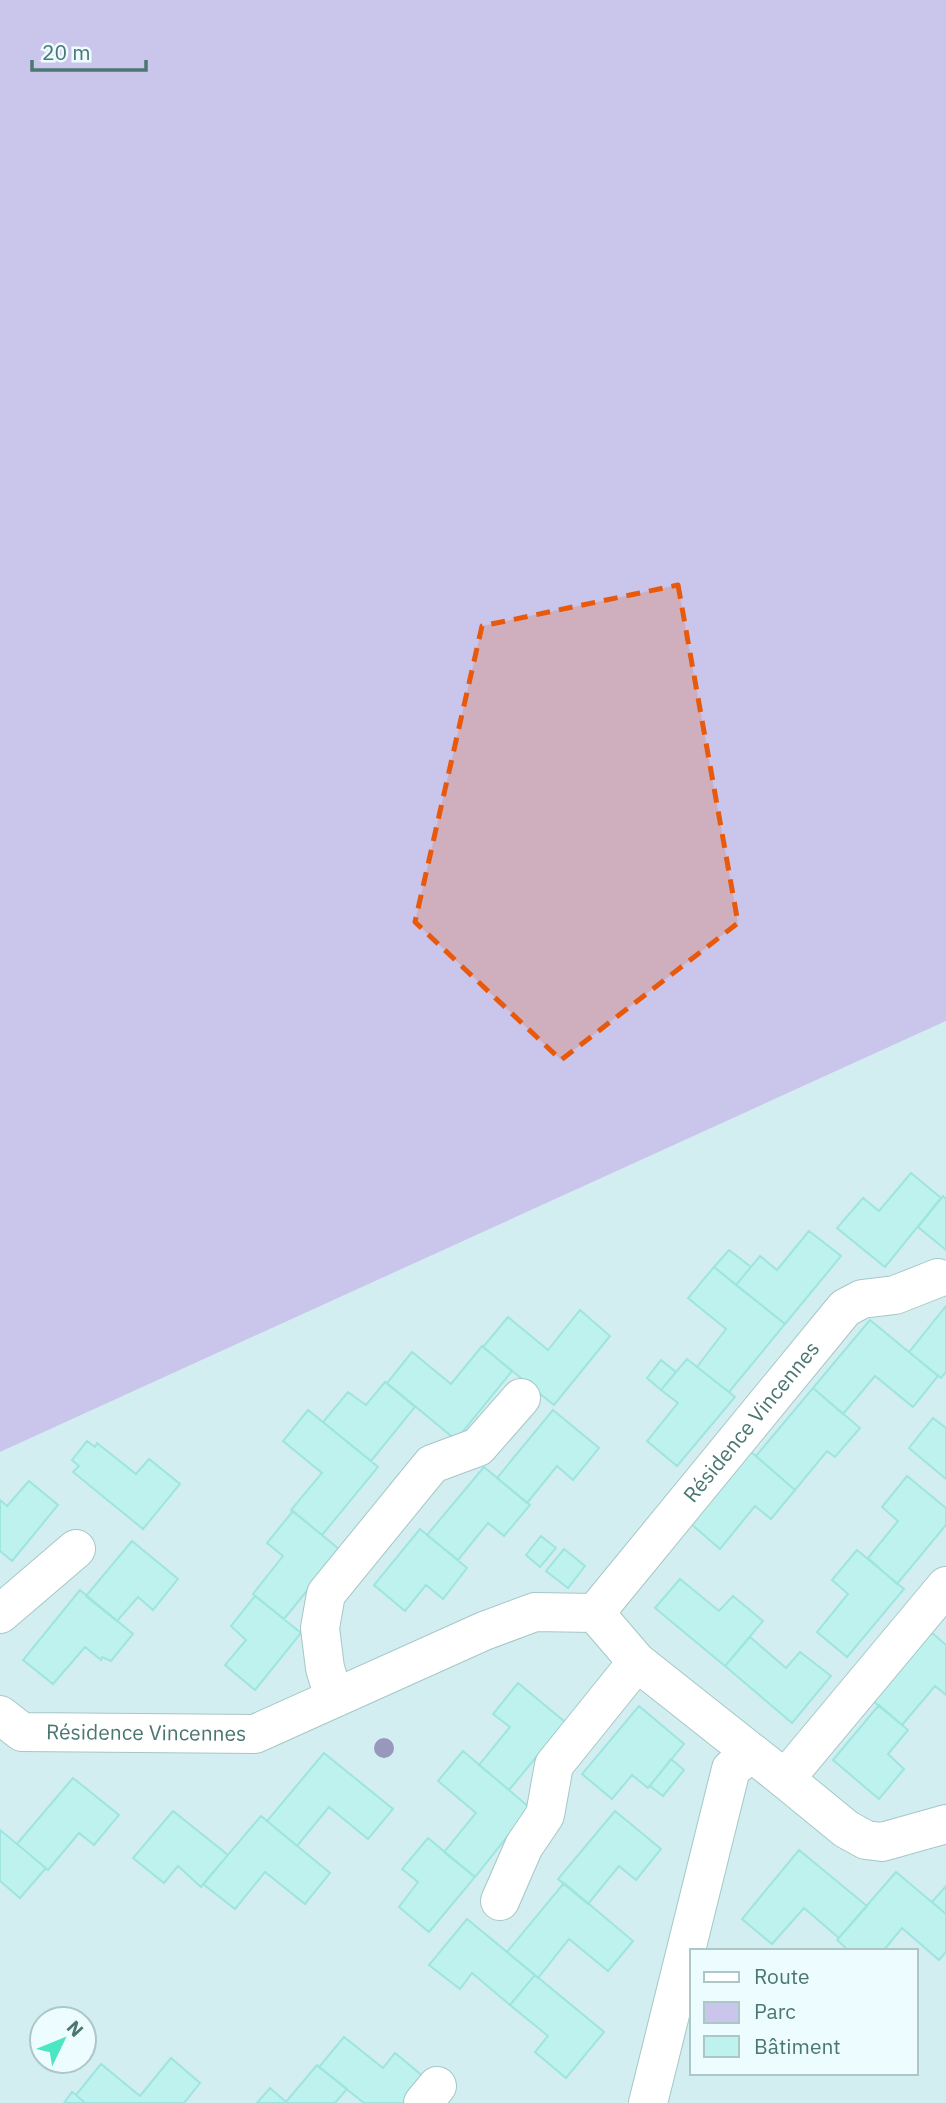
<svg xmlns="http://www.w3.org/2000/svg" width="946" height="2103" viewBox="0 0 946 2103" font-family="'IBM Plex Sans',sans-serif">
<rect width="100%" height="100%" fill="#e7f9fd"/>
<path fill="#d2eef1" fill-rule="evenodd" d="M 946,1021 L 946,2103 L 0,2103 L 0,1452 ZM 692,1951 L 916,1951 L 916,2073 L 692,2073 ZM 42,2019 L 84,2019 L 84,2061 L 42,2061 Z"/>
<path fill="#cac5eb" d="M 0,0 L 946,0 L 946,1021 L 0,1452 Z"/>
<path fill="#bef2ef" stroke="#9ee5df" stroke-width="2" d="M 911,1173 L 941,1198 L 885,1267 L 837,1228 L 863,1198 L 879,1211 Z
M 943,1196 L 946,1199 L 946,1250 L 918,1227 Z
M 809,1231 L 841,1256 L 785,1324 L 736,1285 L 760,1256 L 777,1270 Z
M 729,1250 L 751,1267 L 736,1285 L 714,1267 Z
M 714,1267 L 785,1324 L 729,1392 L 697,1367 L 726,1329 L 688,1298 Z
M 946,1306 L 946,1372 L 941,1378 L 909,1352 Z
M 580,1310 L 610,1336 L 554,1405 L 483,1347 L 508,1317 L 548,1350 Z
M 870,1320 L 938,1376 L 913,1407 L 875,1376 L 843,1414 L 813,1388 Z
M 482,1346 L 512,1371 L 456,1440 L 387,1383 L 412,1352 L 451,1384 Z
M 687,1359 L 735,1397 L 677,1466 L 647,1441 L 678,1403 L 661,1390 Z
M 661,1360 L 676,1372 L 661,1390 L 647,1378 Z
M 385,1382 L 415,1407 L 371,1461 L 323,1422 L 348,1392 L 366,1405 Z
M 813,1388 L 860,1428 L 835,1457 L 827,1451 L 795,1490 L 756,1456 Z
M 308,1410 L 378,1467 L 322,1535 L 291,1510 L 322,1473 L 283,1441 Z
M 553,1410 L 599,1448 L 573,1480 L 557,1466 L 527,1503 L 497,1478 Z
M 933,1418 L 946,1428 L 946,1479 L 909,1448 Z
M 87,1441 L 95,1447 L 97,1443 L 136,1474 L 149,1459 L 180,1484 L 143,1529 L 73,1472 L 79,1466 L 72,1460 Z
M 750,1451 L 795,1490 L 771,1519 L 755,1506 L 720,1549 L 690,1523 Z
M 484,1467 L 530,1505 L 504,1536 L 488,1523 L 458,1560 L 427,1535 Z
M 907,1476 L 946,1508 L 946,1525 L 897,1584 L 868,1558 L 898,1521 L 882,1507 Z
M 29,1481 L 58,1505 L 12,1561 L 0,1551 L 0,1500 L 7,1506 Z
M 293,1511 L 340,1550 L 284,1619 L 253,1594 L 283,1556 L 267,1543 Z
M 420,1529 L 467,1568 L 443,1599 L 426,1585 L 405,1611 L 374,1585 Z
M 541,1536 L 556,1548 L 540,1567 L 526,1555 Z
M 132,1541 L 178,1579 L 153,1610 L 138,1597 L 117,1621 L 86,1596 Z
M 564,1549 L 585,1566 L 568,1588 L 546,1571 Z
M 857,1550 L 904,1589 L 847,1657 L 817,1632 L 848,1594 L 832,1580 Z
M 680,1579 L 719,1611 L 733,1596 L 763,1621 L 725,1666 L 655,1608 Z
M 80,1590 L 133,1634 L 111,1661 L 102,1657 L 101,1660 L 85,1647 L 53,1684 L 23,1660 Z
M 255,1596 L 301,1633 L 255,1690 L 225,1665 L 246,1640 L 231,1626 Z
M 930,1631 L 946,1645 L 946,1695 L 935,1686 L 902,1725 L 872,1700 Z
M 750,1637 L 786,1668 L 800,1652 L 831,1676 L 792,1723 L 725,1666 Z
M 518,1683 L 565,1722 L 509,1790 L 479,1765 L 510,1727 L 493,1714 Z
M 879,1705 L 908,1730 L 888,1754 L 904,1769 L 879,1799 L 833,1760 Z
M 639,1706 L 684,1744 L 648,1788 L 632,1775 L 612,1799 L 582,1774 Z
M 463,1751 L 530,1808 L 475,1877 L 444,1852 L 476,1813 L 438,1781 Z
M 324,1753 L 393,1809 L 368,1839 L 329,1807 L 297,1846 L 267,1821 Z
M 671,1759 L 684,1770 L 663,1796 L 650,1786 Z
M 73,1778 L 119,1815 L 94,1845 L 79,1833 L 48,1870 L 17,1844 Z
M 173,1811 L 228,1855 L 201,1887 L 178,1866 L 164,1883 L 133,1858 Z
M 615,1811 L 661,1849 L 636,1880 L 619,1866 L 588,1904 L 558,1879 Z
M 261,1816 L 330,1873 L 305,1904 L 265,1872 L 235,1909 L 203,1884 Z
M 0,1830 L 46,1868 L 20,1898 L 0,1881 Z
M 428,1838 L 475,1877 L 429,1932 L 399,1907 L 418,1882 L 402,1869 Z
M 799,1850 L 867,1906 L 839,1938 L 804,1908 L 772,1944 L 742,1919 Z
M 896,1872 L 946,1914 L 946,1952 L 939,1960 L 902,1928 L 883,1951 L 849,1951 L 837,1940 Z
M 564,1883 L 633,1941 L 608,1971 L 569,1939 L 538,1978 L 507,1952 Z
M 946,1886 L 946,1914 L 932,1902 Z
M 467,1919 L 535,1975 L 510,2005 L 472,1973 L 460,1989 L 429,1965 Z
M 535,1975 L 604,2032 L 566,2078 L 535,2052 L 548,2036 L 510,2005 Z
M 344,2037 L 383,2068 L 395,2053 L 425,2078 L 404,2103 L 364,2103 L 319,2067 Z
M 171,2058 L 200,2083 L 184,2103 L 85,2103 L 76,2095 L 101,2064 L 140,2096 Z
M 317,2065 L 347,2089 L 335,2103 L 257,2103 L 270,2088 L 286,2102 Z
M 72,2092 L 76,2095 L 85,2103 L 64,2103 Z"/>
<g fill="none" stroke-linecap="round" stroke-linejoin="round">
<defs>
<g id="minor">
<path id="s1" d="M 595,1613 L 845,1308 L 862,1299 L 895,1295 L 938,1278"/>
<path d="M 0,1614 L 76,1549"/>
<path d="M 334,1698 L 325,1668 L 320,1628 L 326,1594 L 432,1464 L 478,1447 L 521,1398"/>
<path id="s2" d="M 0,1715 L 22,1732 L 255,1734 L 484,1631 L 535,1612 L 595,1613 L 637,1662 L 785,1779 L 846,1829 L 866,1840 L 882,1842 L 946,1824"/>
<path d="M 785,1779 L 946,1586"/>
<path d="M 500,1901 L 524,1846 L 545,1815 L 554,1765 L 637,1662"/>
<path d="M 423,2103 L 437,2086"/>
<path d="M 648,2103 L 731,1769 L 752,1753"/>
</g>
</defs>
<use href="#minor" stroke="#a5c7c6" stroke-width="40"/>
<use href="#minor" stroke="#fff" stroke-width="38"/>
</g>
<circle fill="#9898bd" cx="384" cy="1748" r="10"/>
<path fill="#e8590c" fill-opacity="0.2" stroke="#e8590c" stroke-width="5" stroke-dasharray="14 9" stroke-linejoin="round" d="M 678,585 L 738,923 L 561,1060 L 415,922 L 482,626 Z"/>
<g text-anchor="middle" stroke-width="5" stroke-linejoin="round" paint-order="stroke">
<g font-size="21" fill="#4b7772" stroke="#edfcff">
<text dy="7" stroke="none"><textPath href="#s1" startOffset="247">Résidence Vincennes</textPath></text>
<text dy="7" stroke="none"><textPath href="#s2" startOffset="152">Résidence Vincennes</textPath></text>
</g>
</g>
<rect x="690" y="1949" width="228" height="126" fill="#edfcff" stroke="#acc7c7" stroke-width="2"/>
<rect x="704" y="1972" width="35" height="10" fill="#ffffff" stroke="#acc7c7" stroke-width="2"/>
<text x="754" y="1984" font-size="21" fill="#4b7772">Route</text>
<rect x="704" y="2002" width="35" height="21" fill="#cac5eb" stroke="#acc7c7" stroke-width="2"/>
<text x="754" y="2019" font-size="21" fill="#4b7772">Parc</text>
<rect x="704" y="2036" width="35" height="21" fill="#bef2ef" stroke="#acc7c7" stroke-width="2"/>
<text x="754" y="2054" font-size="21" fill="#4b7772">Bâtiment</text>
<g transform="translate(63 2040) rotate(47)"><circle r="33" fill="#edfcff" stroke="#acc7c7" stroke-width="2"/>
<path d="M0-5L12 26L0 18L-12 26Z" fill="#4be7c2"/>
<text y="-10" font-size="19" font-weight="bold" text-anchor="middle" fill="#4b7772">N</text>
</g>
<path d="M32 60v10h114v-10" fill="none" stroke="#4b7772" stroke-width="3.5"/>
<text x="42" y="60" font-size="21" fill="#4b7772" stroke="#edfcff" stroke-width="5" paint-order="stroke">20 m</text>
</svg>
